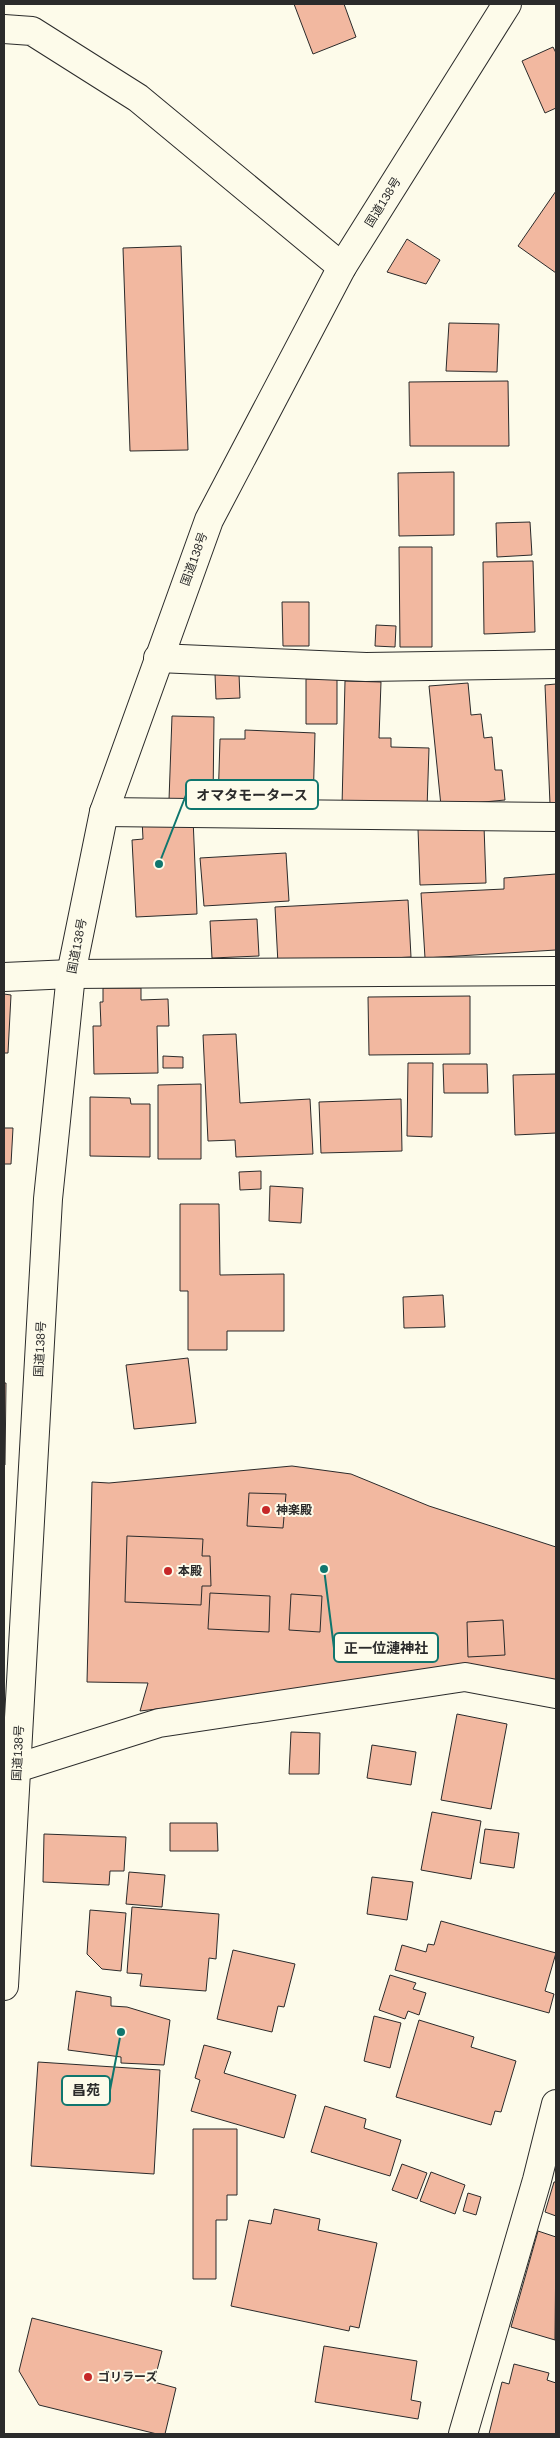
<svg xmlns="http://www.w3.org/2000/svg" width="560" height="2438" viewBox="0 0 560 2438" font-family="Arial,'Noto Sans JP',sans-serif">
<rect width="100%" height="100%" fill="#fdfbea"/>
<path fill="#f2b8a0" stroke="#2b2b2b" d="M 294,4 L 344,4 L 356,37 L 313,54 Z
M 553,47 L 556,53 L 556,108 L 545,113 L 522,61 Z
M 556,191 L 556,273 L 518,246 Z
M 407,239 L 440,260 L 426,284 L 387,272 Z
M 181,246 L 188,450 L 130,451 L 123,248 Z
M 449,323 L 499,324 L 497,372 L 446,371 Z
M 508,381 L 509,446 L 410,446 L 409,382 Z
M 454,472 L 454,535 L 399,536 L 398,473 Z
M 530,522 L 532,555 L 497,557 L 496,523 Z
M 399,547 L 432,547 L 432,647 L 400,647 Z
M 533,561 L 535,632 L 484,634 L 483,562 Z
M 282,602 L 309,602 L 309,646 L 283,646 Z
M 376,625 L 396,626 L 395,647 L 375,646 Z
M 215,674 L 239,674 L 240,698 L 216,699 Z
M 306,679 L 337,679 L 337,724 L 306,724 Z
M 345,681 L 381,682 L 379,738 L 391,738 L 391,747 L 429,748 L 427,809 L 342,806 Z
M 468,683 L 471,715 L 481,714 L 484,738 L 492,737 L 495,770 L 502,770 L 505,800 L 441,806 L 429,686 Z
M 556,684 L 556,804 L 550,804 L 545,685 Z
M 172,716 L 214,717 L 213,801 L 169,800 Z
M 245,730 L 315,733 L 313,807 L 218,804 L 220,739 L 245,739 Z
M 193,818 L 197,914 L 136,917 L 132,840 L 143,839 L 142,819 Z
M 484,826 L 486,883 L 420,885 L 418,829 Z
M 286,853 L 289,901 L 204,906 L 200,858 Z
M 556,874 L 556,950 L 425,958 L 421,893 L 504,889 L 504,878 Z
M 408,900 L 411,957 L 278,964 L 275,907 Z
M 257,919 L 259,956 L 212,958 L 210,921 Z
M 103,988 L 141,988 L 141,1000 L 168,999 L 169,1026 L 157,1026 L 158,1073 L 94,1074 L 93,1026 L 101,1026 L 100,1002 L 103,1002 Z
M 4,994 L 11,995 L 8,1053 L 4,1053 Z
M 470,996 L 470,1054 L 369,1055 L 368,997 Z
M 236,1034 L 240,1103 L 310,1099 L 313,1154 L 236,1157 L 235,1140 L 208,1141 L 203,1035 Z
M 163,1056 L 183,1057 L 183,1068 L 163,1068 Z
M 408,1063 L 433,1063 L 432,1137 L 407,1136 Z
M 443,1064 L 487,1064 L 488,1093 L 444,1093 Z
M 556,1074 L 556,1133 L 515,1135 L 513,1075 Z
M 201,1084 L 201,1159 L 158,1159 L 158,1085 Z
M 90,1097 L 130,1098 L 131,1104 L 150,1104 L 150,1157 L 90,1156 Z
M 401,1099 L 402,1151 L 321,1153 L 319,1102 Z
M 4,1128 L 13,1128 L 11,1164 L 4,1164 Z
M 261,1171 L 261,1189 L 240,1190 L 239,1172 Z
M 270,1186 L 303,1188 L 301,1223 L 269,1221 Z
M 180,1204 L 219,1204 L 220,1275 L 284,1274 L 284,1331 L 227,1331 L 227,1350 L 188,1350 L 188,1291 L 180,1291 Z
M 443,1295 L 445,1327 L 404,1328 L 403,1297 Z
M 188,1358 L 196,1423 L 134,1429 L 126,1365 Z
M 4,1383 L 6,1383 L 5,1465 L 4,1464 Z
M 292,1466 L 351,1474 L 429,1506 L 556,1547 L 556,1683 L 190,1705 L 140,1711 L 148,1683 L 87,1682 L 92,1482 L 109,1483 Z
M 249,1493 L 286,1494 L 283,1528 L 247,1526 Z
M 127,1536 L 203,1539 L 202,1556 L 210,1556 L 211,1586 L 202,1586 L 201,1605 L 125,1602 Z
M 210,1593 L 270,1596 L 269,1632 L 208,1629 Z
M 291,1594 L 322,1596 L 320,1632 L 289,1630 Z
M 503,1620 L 505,1655 L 468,1657 L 467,1622 Z
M 457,1714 L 507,1724 L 491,1809 L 441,1800 Z
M 291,1732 L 320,1733 L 319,1774 L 289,1774 Z
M 372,1745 L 416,1752 L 411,1785 L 367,1778 Z
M 432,1812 L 481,1821 L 471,1879 L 421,1870 Z
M 170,1823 L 217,1823 L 218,1851 L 170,1851 Z
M 485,1829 L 519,1833 L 514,1868 L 480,1863 Z
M 44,1834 L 126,1837 L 124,1871 L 110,1871 L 109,1885 L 43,1882 Z
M 129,1872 L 165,1875 L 162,1907 L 126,1904 Z
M 372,1877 L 413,1882 L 407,1920 L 367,1914 Z
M 132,1907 L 219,1914 L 216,1959 L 209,1958 L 206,1991 L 140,1986 L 142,1974 L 127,1973 Z
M 90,1910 L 126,1913 L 121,1971 L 102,1969 L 87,1954 Z
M 441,1921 L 556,1953 L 545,1991 L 554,1994 L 549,2013 L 395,1970 L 402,1945 L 426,1952 L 428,1944 L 434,1945 Z
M 233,1950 L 295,1964 L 284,2007 L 278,2006 L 272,2032 L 217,2019 Z
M 390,1975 L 416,1983 L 413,1989 L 426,1993 L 419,2015 L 408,2011 L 405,2019 L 379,2010 Z
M 76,1991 L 111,1997 L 111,2006 L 127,2007 L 170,2020 L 164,2065 L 121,2063 L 121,2057 L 68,2050 Z
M 374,2016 L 401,2023 L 390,2068 L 364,2061 Z
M 419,2020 L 474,2037 L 471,2047 L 516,2061 L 501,2112 L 495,2111 L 491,2125 L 396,2097 Z
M 204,2045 L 231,2052 L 224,2073 L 296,2095 L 284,2138 L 191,2111 L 200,2080 L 195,2078 Z
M 38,2062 L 160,2070 L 154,2174 L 31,2166 Z
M 325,2106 L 366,2119 L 364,2128 L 401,2140 L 390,2176 L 311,2152 Z
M 193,2129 L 237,2129 L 237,2195 L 227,2195 L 227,2220 L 216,2220 L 216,2279 L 193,2279 Z
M 402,2164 L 427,2173 L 417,2199 L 392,2190 Z
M 431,2172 L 465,2185 L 455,2214 L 420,2201 Z
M 554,2182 L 556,2182 L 556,2216 L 545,2212 Z
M 468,2193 L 481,2197 L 476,2215 L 463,2211 Z
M 274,2209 L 320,2219 L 318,2230 L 377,2243 L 359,2328 L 350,2326 L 349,2331 L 231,2306 L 249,2220 L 271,2224 Z
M 538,2231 L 556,2237 L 555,2340 L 511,2327 Z
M 32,2318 L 162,2351 L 154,2382 L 176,2388 L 165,2434 L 157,2434 L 39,2405 L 19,2371 Z
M 324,2346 L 417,2361 L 411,2400 L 421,2402 L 418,2419 L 315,2402 Z
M 514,2364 L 549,2373 L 547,2380 L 556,2383 L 556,2434 L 489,2434 L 502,2382 L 509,2384 Z"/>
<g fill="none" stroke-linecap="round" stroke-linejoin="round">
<defs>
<path id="street" d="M 158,658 L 366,667 L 556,664
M 104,812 L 556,817
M 4,977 L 71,974 L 556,971
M 4,1772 L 159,1723 L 465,1677 L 556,1694
M 463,2434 L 537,2180 L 556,2104"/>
<path id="secondary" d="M 4,29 L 32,31 L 138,98 L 342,267"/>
<path id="highway" d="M 4,1986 L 48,1199 L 71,974 L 104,812 L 209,520 L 342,267 L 507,4"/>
</defs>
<use href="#street" stroke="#2b2b2b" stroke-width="30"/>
<use href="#secondary" stroke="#2b2b2b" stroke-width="30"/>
<use href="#highway" stroke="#2b2b2b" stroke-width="30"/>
<use href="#street" stroke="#fdfbea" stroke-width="28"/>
<use href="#secondary" stroke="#fdfbea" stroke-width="28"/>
<use href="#highway" stroke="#fdfbea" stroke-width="28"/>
</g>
<g fill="#c62828" stroke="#fdfbea" stroke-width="2">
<circle cx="266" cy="1510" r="5"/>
<circle cx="168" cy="1571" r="5"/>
<circle cx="88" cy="2377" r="5"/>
</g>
<g text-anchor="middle" stroke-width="4" stroke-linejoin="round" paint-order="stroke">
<g font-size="12" fill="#2b2b2b" stroke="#fdfbea">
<text transform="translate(383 202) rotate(-58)" y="4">国道138号</text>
<text transform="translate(194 559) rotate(-70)" y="4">国道138号</text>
<text transform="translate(77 946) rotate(-79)" y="4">国道138号</text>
<text transform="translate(40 1349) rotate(-87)" y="4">国道138号</text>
<text transform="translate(18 1753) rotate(-87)" y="4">国道138号</text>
</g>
<g font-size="12" font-weight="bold" fill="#2b2b2b" stroke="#fdfbea" text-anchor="start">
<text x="276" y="1514">神楽殿</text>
<text x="178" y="1575">本殿</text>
<text x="98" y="2381">ゴリラーズ</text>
</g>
</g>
<path fill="none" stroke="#0f766e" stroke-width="2" d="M159 864L186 795M324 1569L334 1648M121 2032L110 2090"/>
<g fill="#0f766e" stroke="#fdfbea" stroke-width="2">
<circle cx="159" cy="864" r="5"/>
<circle cx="324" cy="1569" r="5"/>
<circle cx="121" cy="2032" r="5"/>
</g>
<g fill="#fdfbea" stroke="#0f766e" stroke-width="2">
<rect x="186" y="780" width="132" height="29" rx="5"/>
<rect x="334" y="1633" width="104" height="29" rx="5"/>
<rect x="62" y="2076" width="48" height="29" rx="5"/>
</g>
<g font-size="14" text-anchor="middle" font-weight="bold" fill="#2b2b2b">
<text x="252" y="800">オマタモータース</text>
<text x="386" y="1653">正一位漣神社</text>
<text x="86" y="2095">昌苑</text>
</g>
<rect width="560" height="2438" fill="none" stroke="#2b2b2b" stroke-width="10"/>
</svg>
